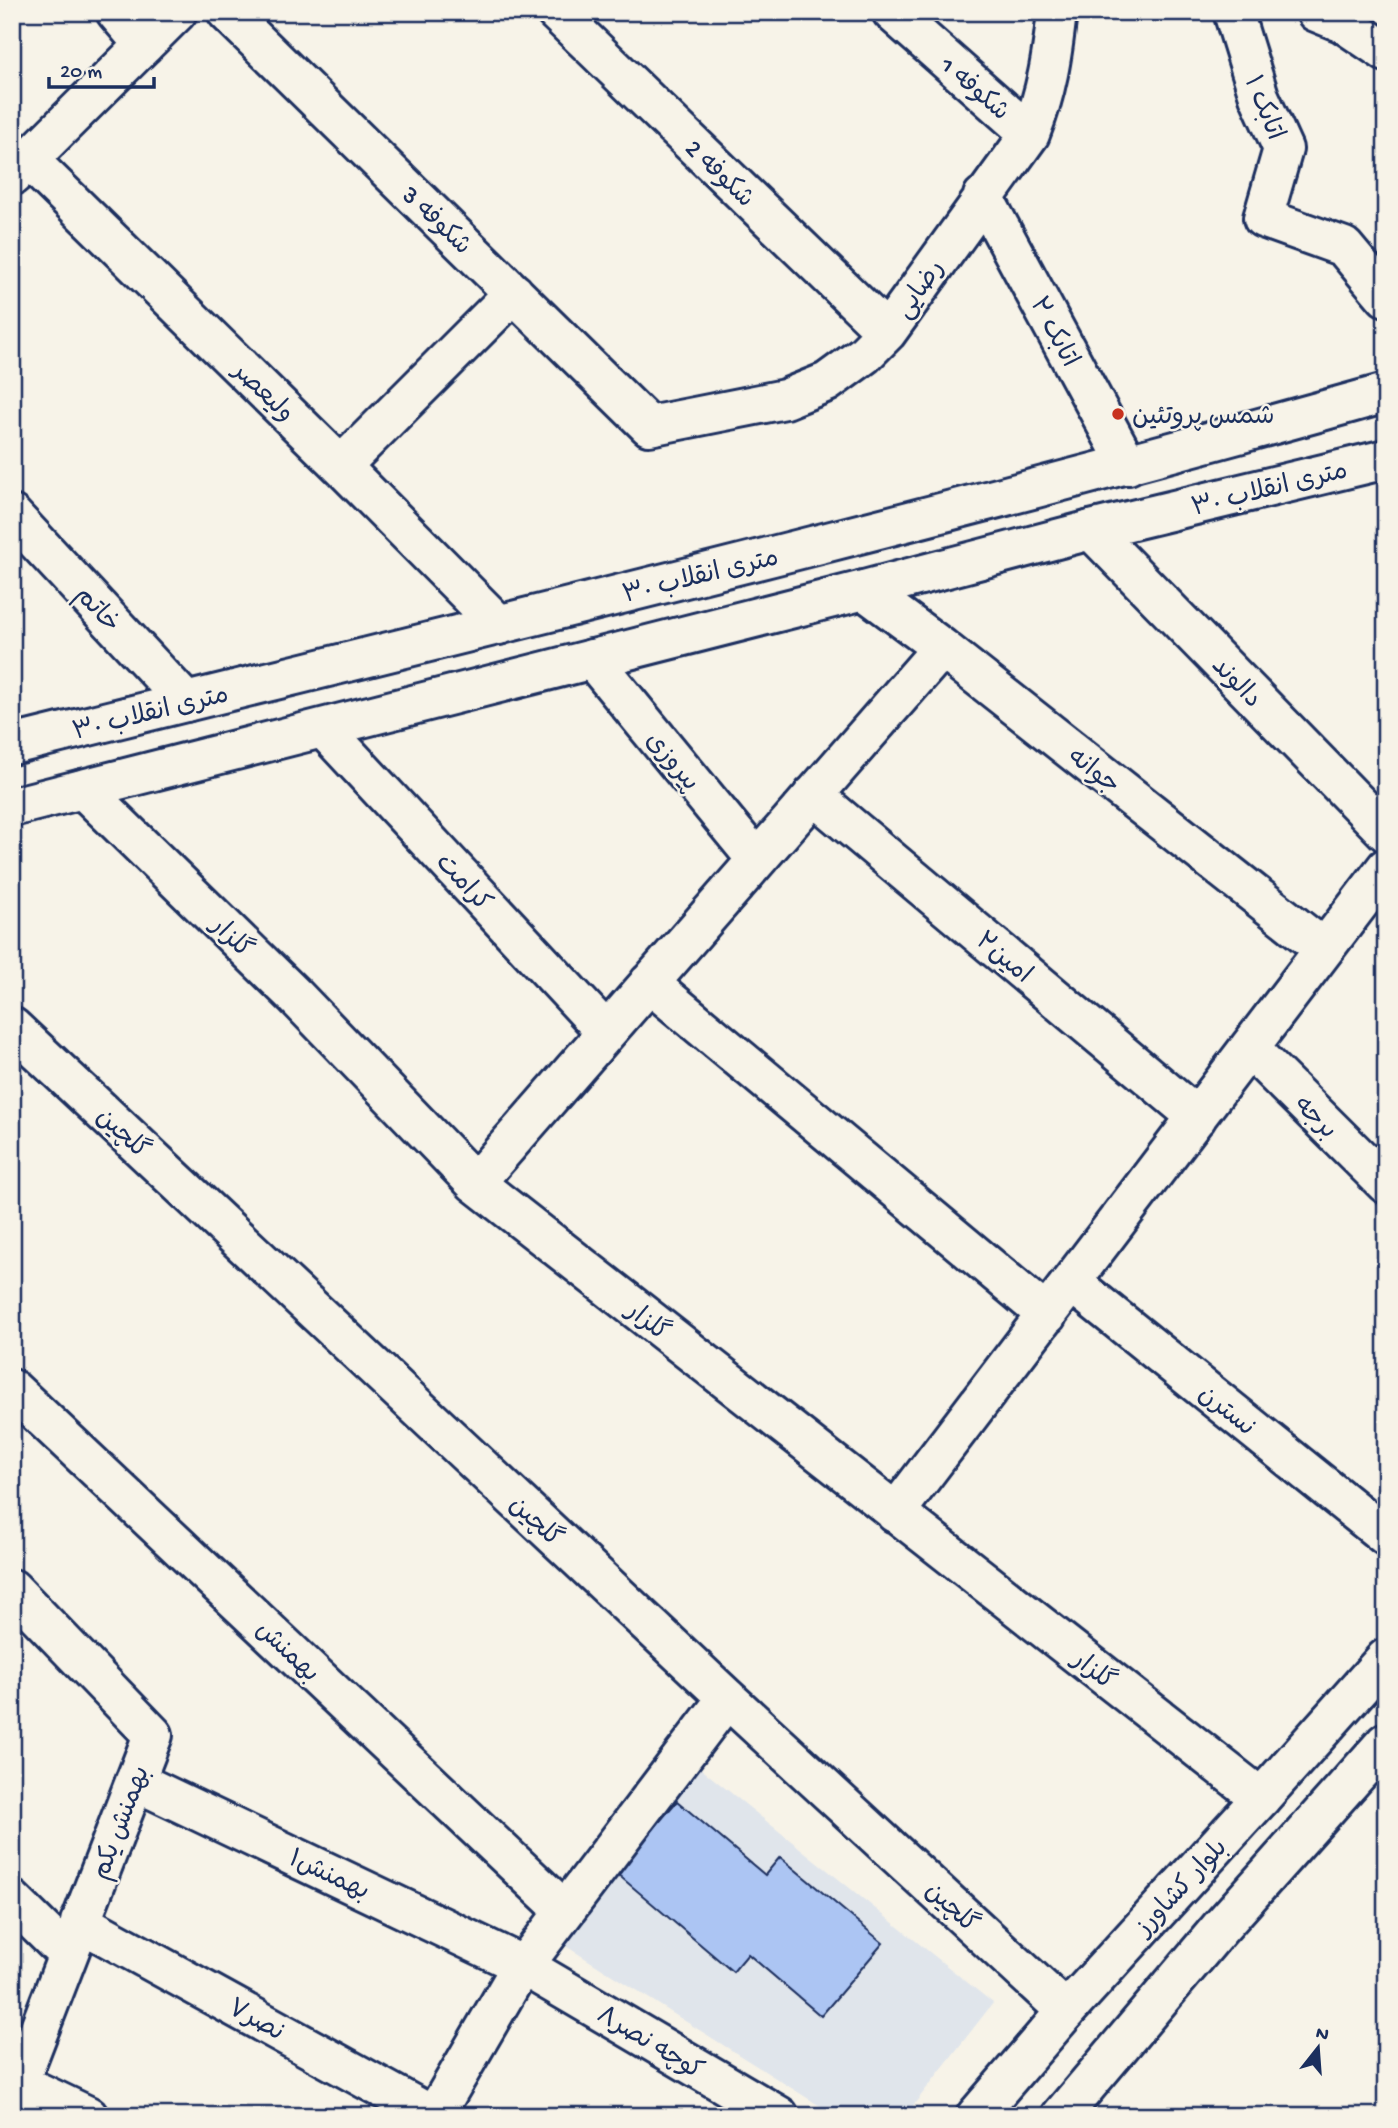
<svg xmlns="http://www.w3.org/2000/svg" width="1398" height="2128" viewBox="0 0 1398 2128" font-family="'Gochi Hand','Playpen Sans Arabic',sans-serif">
<rect width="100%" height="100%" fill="#f7f3e8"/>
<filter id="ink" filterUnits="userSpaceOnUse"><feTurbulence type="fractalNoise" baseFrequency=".0143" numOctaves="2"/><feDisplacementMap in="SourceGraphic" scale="14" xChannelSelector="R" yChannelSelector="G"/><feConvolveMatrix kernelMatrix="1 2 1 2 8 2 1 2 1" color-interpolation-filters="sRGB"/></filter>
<g filter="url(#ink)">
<path fill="#e0e5eb" d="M 695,1764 L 993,2003 L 905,2116 L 836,2116 L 561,1943 Z"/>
<path fill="#acc5f3" stroke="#1b2f5e" stroke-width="2" d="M 677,1801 L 765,1875 L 780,1857 L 883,1943 L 821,2016 L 748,1954 L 733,1972 L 616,1873 Z"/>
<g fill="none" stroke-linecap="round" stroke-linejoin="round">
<defs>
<path id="minor" d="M 116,12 L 144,45
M 227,12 L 649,426 L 785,399 L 827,382 L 864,355 L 887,332 L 1030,134 C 1047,91 1052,57 1057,12
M 556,12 L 887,332
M 892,12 L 1030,134
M 1233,12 L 1259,96 L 1283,149 L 1263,218 L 1344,247 L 1386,297
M 1316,12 L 1343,23 L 1386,52
M 28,159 L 341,466 L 499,625
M 12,176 L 177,12
M 983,196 L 1128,465
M 341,466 L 514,293
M 12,515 L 186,702
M 1091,530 L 1386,832
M 864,590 L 942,648 L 1324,949
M 592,659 L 757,860
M 324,729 L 606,1032
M 83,789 L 295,996 L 475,1183 L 1261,1798
M 813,795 L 1197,1117
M 649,983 L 1047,1315
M 12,1027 L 727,1698 L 1066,2011
M 1249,1048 L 1386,1184
M 475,1183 L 942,648
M 1071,1282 L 1386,1536
M 12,1389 L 565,1911
M 895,1513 L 1386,868
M 12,1589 L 153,1735 L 12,2100
M 135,1781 L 524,1966 L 779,2116
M 12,1900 L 67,1954
M 80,1922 L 433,2116
M 19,2083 L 88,2116
M 434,2116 L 515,1977 L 727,1698"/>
<path id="major" d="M 12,745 C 471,631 931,521 1386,393
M 12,807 L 864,590 L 1091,530 L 1386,459
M 976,2116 L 1066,2011 L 1261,1798 L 1386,1658
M 1061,2116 L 1219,1929 L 1386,1742"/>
</defs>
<use href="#minor" stroke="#1b2f5e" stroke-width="44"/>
<use href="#major" stroke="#1b2f5e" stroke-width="44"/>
<use href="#minor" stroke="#f7f3e8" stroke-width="38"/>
<use href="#major" stroke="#f7f3e8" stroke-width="38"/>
</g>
</g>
<circle fill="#c8321e" stroke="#f7f3e8" stroke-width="2.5" cx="1118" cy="414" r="7"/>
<g text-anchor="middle" stroke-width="5" stroke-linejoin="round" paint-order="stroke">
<g font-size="26" fill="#1b2f5e" stroke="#f7f3e8">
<text transform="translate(976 87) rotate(41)" y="9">شکوفه 1</text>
<text transform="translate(1266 107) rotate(68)" y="9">اتابک ۱</text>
<text transform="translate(721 172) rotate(44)" y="9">شکوفه 2</text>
<text transform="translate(438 219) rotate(44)" y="9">شکوفه 3</text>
<text transform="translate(918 288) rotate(-55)" y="9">رضایی</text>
<text transform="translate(1056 331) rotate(62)" y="9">اتابک ۲</text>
<text transform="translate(265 391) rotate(44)" y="9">ولیعصر</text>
<text transform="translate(1269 487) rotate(-14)" y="9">۳۰ متری انقلاب</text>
<text transform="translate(700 574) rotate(-14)" y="9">۳۰ متری انقلاب</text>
<text transform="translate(99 608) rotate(47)" y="9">خاتم</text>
<text transform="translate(1238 681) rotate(46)" y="9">دالوند</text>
<text transform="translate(150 711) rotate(-14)" y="9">۳۰ متری انقلاب</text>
<text transform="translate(674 760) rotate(50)" y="9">پیروزی</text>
<text transform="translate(1095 769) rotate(38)" y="9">جوانه</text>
<text transform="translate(465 881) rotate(47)" y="9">کرامت</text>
<text transform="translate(233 936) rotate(44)" y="9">گلزار</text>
<text transform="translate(1005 956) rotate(40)" y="9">امین۲</text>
<text transform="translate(1317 1116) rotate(45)" y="9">برجه</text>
<text transform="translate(124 1132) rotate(43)" y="9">گلچین</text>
<text transform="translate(649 1320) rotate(38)" y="9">گلزار</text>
<text transform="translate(1228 1409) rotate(39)" y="9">نسترن</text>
<text transform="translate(537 1520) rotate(43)" y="9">گلچین</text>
<text transform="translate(289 1650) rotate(43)" y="9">بهمنش</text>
<text transform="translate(1095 1669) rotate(38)" y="9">گلزار</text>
<text transform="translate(119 1822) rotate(-69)" y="9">بهمنش یکم</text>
<text transform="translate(330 1873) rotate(25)" y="9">بهمنش۱</text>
<text transform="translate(1180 1886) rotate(-47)" y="9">بلوار کشاورز</text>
<text transform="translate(953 1906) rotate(43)" y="9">گلچین</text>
<text transform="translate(257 2018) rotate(29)" y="9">نصر۷</text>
<text transform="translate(651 2041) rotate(31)" y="9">کوچه نصر۸</text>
</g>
<g font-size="26" fill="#1b2f5e" stroke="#f7f3e8" text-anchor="start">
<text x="1132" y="423">شمس پروتئین</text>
</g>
</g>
<rect width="1398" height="2128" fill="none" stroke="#f7f3e8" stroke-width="42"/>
<rect x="21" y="21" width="1356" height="2086" fill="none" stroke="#1b2f5e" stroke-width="2.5" filter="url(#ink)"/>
<g transform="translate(1318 2048) rotate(17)" stroke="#f7f3e8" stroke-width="5" paint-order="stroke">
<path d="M0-5L12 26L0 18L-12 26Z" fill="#1b2f5e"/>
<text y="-10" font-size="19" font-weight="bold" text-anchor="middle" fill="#1b2f5e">N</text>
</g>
<path d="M49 77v10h105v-10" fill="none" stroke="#1b2f5e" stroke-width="3.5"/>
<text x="60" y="77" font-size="21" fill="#1b2f5e" stroke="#f7f3e8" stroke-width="5" paint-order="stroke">20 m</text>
</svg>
